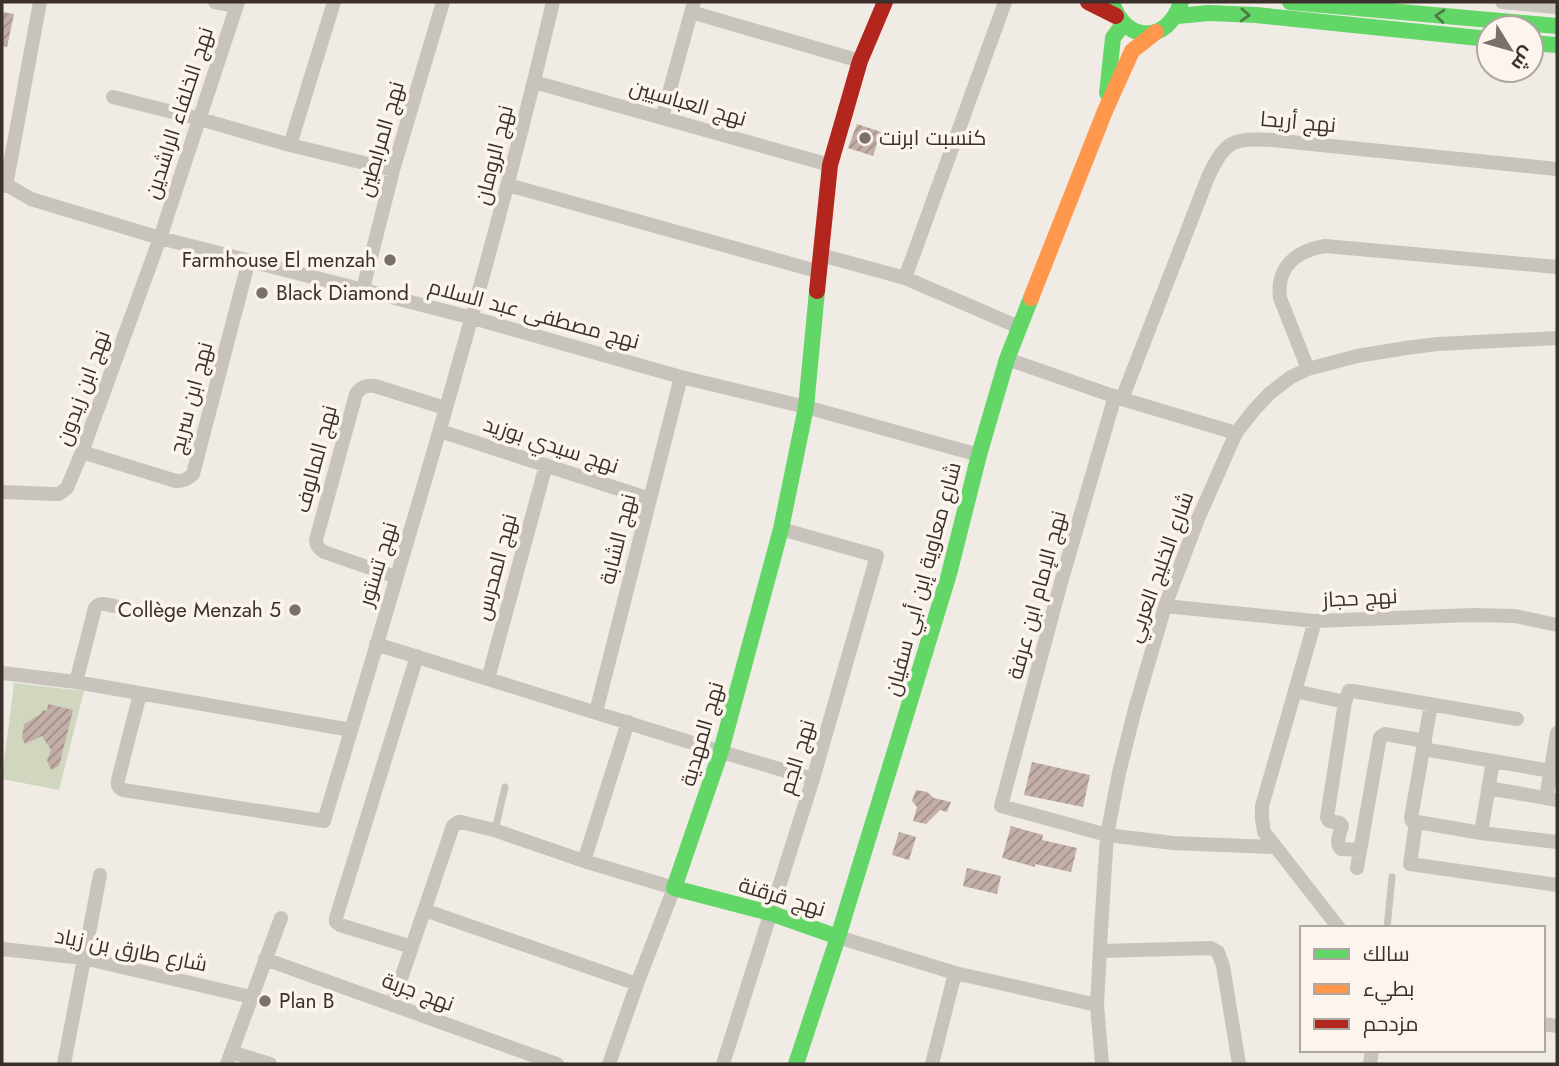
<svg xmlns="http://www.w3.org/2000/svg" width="1559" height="1066" viewBox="0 0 1559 1066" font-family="Jost,Cairo,sans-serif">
<defs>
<pattern id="building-hatch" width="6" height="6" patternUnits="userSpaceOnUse" patternTransform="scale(1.75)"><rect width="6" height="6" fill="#c3afa7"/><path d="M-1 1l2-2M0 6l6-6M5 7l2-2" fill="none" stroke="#a08f88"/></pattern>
</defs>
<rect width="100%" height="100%" fill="#f0ebe5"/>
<path fill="#d1d6bf" d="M 14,683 L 84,691 L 59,790 L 2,779 Z"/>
<path fill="url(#building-hatch)" d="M 2,12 L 14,14 L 7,47 L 2,46 Z
M 857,124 L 881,132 L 873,156 L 848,148 Z
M 48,704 L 73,710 L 59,766 L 51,770 L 47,760 L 51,750 L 42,736 L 25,744 L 22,738 L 24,724 L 41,714 L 42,710 L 47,711 Z
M 1032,762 L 1090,775 L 1083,807 L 1024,795 Z
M 916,790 L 927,792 L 934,798 L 951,802 L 947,812 L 940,810 L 926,824 L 913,821 L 917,807 L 912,801 Z
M 1011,826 L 1043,835 L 1042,840 L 1077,848 L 1071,872 L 1035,864 L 1035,867 L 1002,858 Z
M 899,832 L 916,837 L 909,860 L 892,855 Z
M 967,868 L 1001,876 L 997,894 L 963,886 Z"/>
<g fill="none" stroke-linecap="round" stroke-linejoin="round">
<path stroke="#c9c3be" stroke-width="7" d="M 495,830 L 505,787
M 1387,928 L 1392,877"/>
<path stroke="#c9c3be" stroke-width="14" d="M 215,2 L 236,6
M 1502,2 L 1557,7
M 691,12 L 860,61
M 534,82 L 830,165
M 113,97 L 200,119 L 290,145 L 393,170
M 662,118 L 694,2
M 290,145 L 334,2
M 2,182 L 31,199 L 160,238 L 473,318 L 681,377 L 806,407 L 979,455
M 508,185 L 820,272
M 6,186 L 40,2
M 821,255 L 905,278 L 1019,327
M 905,278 L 1005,2
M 363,289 L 393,170 L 443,2
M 1007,359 L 1122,399 L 1236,433
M 1308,369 L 1280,298 C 1276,267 1296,251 1325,246 L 1557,267
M 1115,396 L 1060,586 L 1001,806 L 1107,835 L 1173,843 L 1275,847
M 1122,399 L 1208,177 C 1226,140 1232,138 1272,140 L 1557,169
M 440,431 L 650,499
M 82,452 L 176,481 C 184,481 188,479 193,474 L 249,260
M 2,492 L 55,494 L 59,494 L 67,488 L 82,452 L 160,238 L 238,2
M 396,577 L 324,552 C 319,549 316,546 316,540 L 356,394 C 361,387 366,385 375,386 L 445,408
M 1165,606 L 1315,621 L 1473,615 L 1515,616 L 1557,625
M 1315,621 L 1262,806 L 1262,819 L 1264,832 L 1339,928
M 376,644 L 715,750 L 813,779
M 2,673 L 76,682 L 351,730
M 488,679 L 546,465
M 76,682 L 95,608 C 100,601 108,605 115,606
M 1295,691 L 1345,702
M 140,694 L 118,780 C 117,785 118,787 123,790 L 324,821 C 405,550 488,278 553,2
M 1431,704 L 1411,818 L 1412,821 L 1481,833 L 1557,842
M 596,712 L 681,377
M 1423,749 L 1557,772
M 1488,788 L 1557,800
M 1546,798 L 1557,733
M 1416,822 L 1410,864 L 1557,885
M 1481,833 L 1493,761
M 1359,850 L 1341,849 C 1335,843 1340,833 1342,826 L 1340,823 L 1329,821 L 1327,817 L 1345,702 L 1349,691 L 1353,691 L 1517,719
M 584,861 L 628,722
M 1357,868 L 1380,737 L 1385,734 L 1425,741
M 424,910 L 637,984
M 838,937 L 955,973 L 1097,1005
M 412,947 L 340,925 L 336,922 L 336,918 L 417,656
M 2,949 L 83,958 L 251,997
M 1101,951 L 1211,948 L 1218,952 L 1223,966 L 1239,1064
M 265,959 L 557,1064
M 392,1005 L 453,826 L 458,822 L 461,822 L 494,830 L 584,861 L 674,888 L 637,984 L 609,1064
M 1543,1024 L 1557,1026
M 231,1052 L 270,1064
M 64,1064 L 100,875
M 227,1064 L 281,918
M 723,1064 L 813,779 L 877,556 L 781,529
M 932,1064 L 955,973
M 1102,1064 L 1097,1005 L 1101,929 L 1107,835 L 1119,773 L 1135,709 L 1165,606 L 1198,519 L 1236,433 L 1254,410 L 1270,393 L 1291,377 L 1308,369 L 1357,356 L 1406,348 L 1438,344 L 1557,338
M 1370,1064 L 1372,1050"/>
<path stroke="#63d668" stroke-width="16" d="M 1112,2 C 1125,44 1168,44 1181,2
M 1290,2 L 1557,26
M 1177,16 L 1209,13 L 1256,15 L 1489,39
M 1531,43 L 1557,45
M 1107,93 L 1113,38 L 1123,24
M 817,291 L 806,407 L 781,529 L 721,751 L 674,888 L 770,913 L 838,937
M 796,1064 L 838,937 L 949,574 L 979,455 L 1007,359 L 1031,298"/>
<path stroke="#ff974d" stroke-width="16" d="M 1031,298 L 1105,111 L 1132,51 L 1156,32"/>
<path stroke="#b3261e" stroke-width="16" d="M 1088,2 L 1116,16
M 817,291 L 830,165 L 860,61 L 885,2"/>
</g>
<defs><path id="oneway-chevron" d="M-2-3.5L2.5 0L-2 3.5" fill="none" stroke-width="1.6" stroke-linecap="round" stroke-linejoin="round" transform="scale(1.75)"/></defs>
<g stroke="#4d7b46">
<use href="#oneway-chevron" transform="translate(1245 15) rotate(3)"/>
<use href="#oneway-chevron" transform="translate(1440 16) rotate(-175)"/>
</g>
<g fill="#7a716c" stroke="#fbf5ee" stroke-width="2.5">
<circle cx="865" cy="138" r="7"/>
<circle cx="390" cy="260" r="7"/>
<circle cx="262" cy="293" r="7"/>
<circle cx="295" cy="610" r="7"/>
<circle cx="265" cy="1001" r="7"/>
</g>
<g text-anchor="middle" stroke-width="7" stroke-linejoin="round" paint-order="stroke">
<g font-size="21" fill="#3b302b" stroke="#fbf5ee">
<text transform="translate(688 103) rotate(16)" y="7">نهج العباسيين</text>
<text transform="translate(179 113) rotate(-72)" y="7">نهج الخلفاء الراشدين</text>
<text transform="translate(1298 122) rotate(5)" y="7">نهج أريحا</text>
<text transform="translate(381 139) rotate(-74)" y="7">نهج المرابطين</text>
<text transform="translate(494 155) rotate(-76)" y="7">نهج الرومان</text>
<text transform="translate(534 314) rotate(15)" y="7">نهج مصطفى عبد السلام</text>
<text transform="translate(83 388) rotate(-70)" y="7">نهج ابن زيدون</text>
<text transform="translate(191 398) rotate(-75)" y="7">نهج ابن سريج</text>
<text transform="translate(551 445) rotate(18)" y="7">نهج سيدي بوزيد</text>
<text transform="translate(316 459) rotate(-75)" y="7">نهج المالوف</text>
<text transform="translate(618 539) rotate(-76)" y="7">نهج الشابة</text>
<text transform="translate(378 564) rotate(-73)" y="7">نهج تستور</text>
<text transform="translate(496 567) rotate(-75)" y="7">نهج المحرس</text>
<text transform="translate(1160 567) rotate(-70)" y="7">شارع الخليج العربي</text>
<text transform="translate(923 579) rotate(-75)" y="7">شارع معاوية إبن أبي سفيان</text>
<text transform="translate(1037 595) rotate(-75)" y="7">نهج الإمام ابن عرفة</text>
<text transform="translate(1360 598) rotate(-3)" y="7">نهج حجاز</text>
<text transform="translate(702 734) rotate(-74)" y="7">نهج المهدية</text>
<text transform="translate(797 757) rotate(-73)" y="7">نهج الجم</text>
<text transform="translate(782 897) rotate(17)" y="7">نهج قرقنة</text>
<text transform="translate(131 950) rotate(11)" y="7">شارع طارق بن زياد</text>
<text transform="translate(418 992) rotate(20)" y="7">نهج جربة</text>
</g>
<g font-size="21" fill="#3b302b" stroke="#fbf5ee" text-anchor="start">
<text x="879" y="145">كنسبت ابرنت</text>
<text x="376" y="267" text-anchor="end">Farmhouse El menzah</text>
<text x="276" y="300">Black Diamond</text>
<text x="281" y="617" text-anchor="end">Collège Menzah 5</text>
<text x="279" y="1008">Plan B</text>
</g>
</g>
<rect width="1559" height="1066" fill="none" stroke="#3b302b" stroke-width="7"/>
<rect x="1300" y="926" width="245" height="126" fill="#fbf5ee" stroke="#aea6a0" stroke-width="2"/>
<rect x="1314" y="949" width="35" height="10" fill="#63d668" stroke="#aea6a0" stroke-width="2"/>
<text x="1363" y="961" font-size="21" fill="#3b302b">سالك</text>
<rect x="1314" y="984" width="35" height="10" fill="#ff974d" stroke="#aea6a0" stroke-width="2"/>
<text x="1363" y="996" font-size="21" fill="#3b302b">بطيء</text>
<rect x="1314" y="1019" width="35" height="10" fill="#b3261e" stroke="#aea6a0" stroke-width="2"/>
<text x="1363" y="1031" font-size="21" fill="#3b302b">مزدحم</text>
<g transform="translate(1510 49) rotate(127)"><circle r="33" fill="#fbf5ee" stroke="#aea6a0" stroke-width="2"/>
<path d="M0-5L12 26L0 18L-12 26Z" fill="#7a716c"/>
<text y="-10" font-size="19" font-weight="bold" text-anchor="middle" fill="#3b302b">ش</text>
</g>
</svg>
